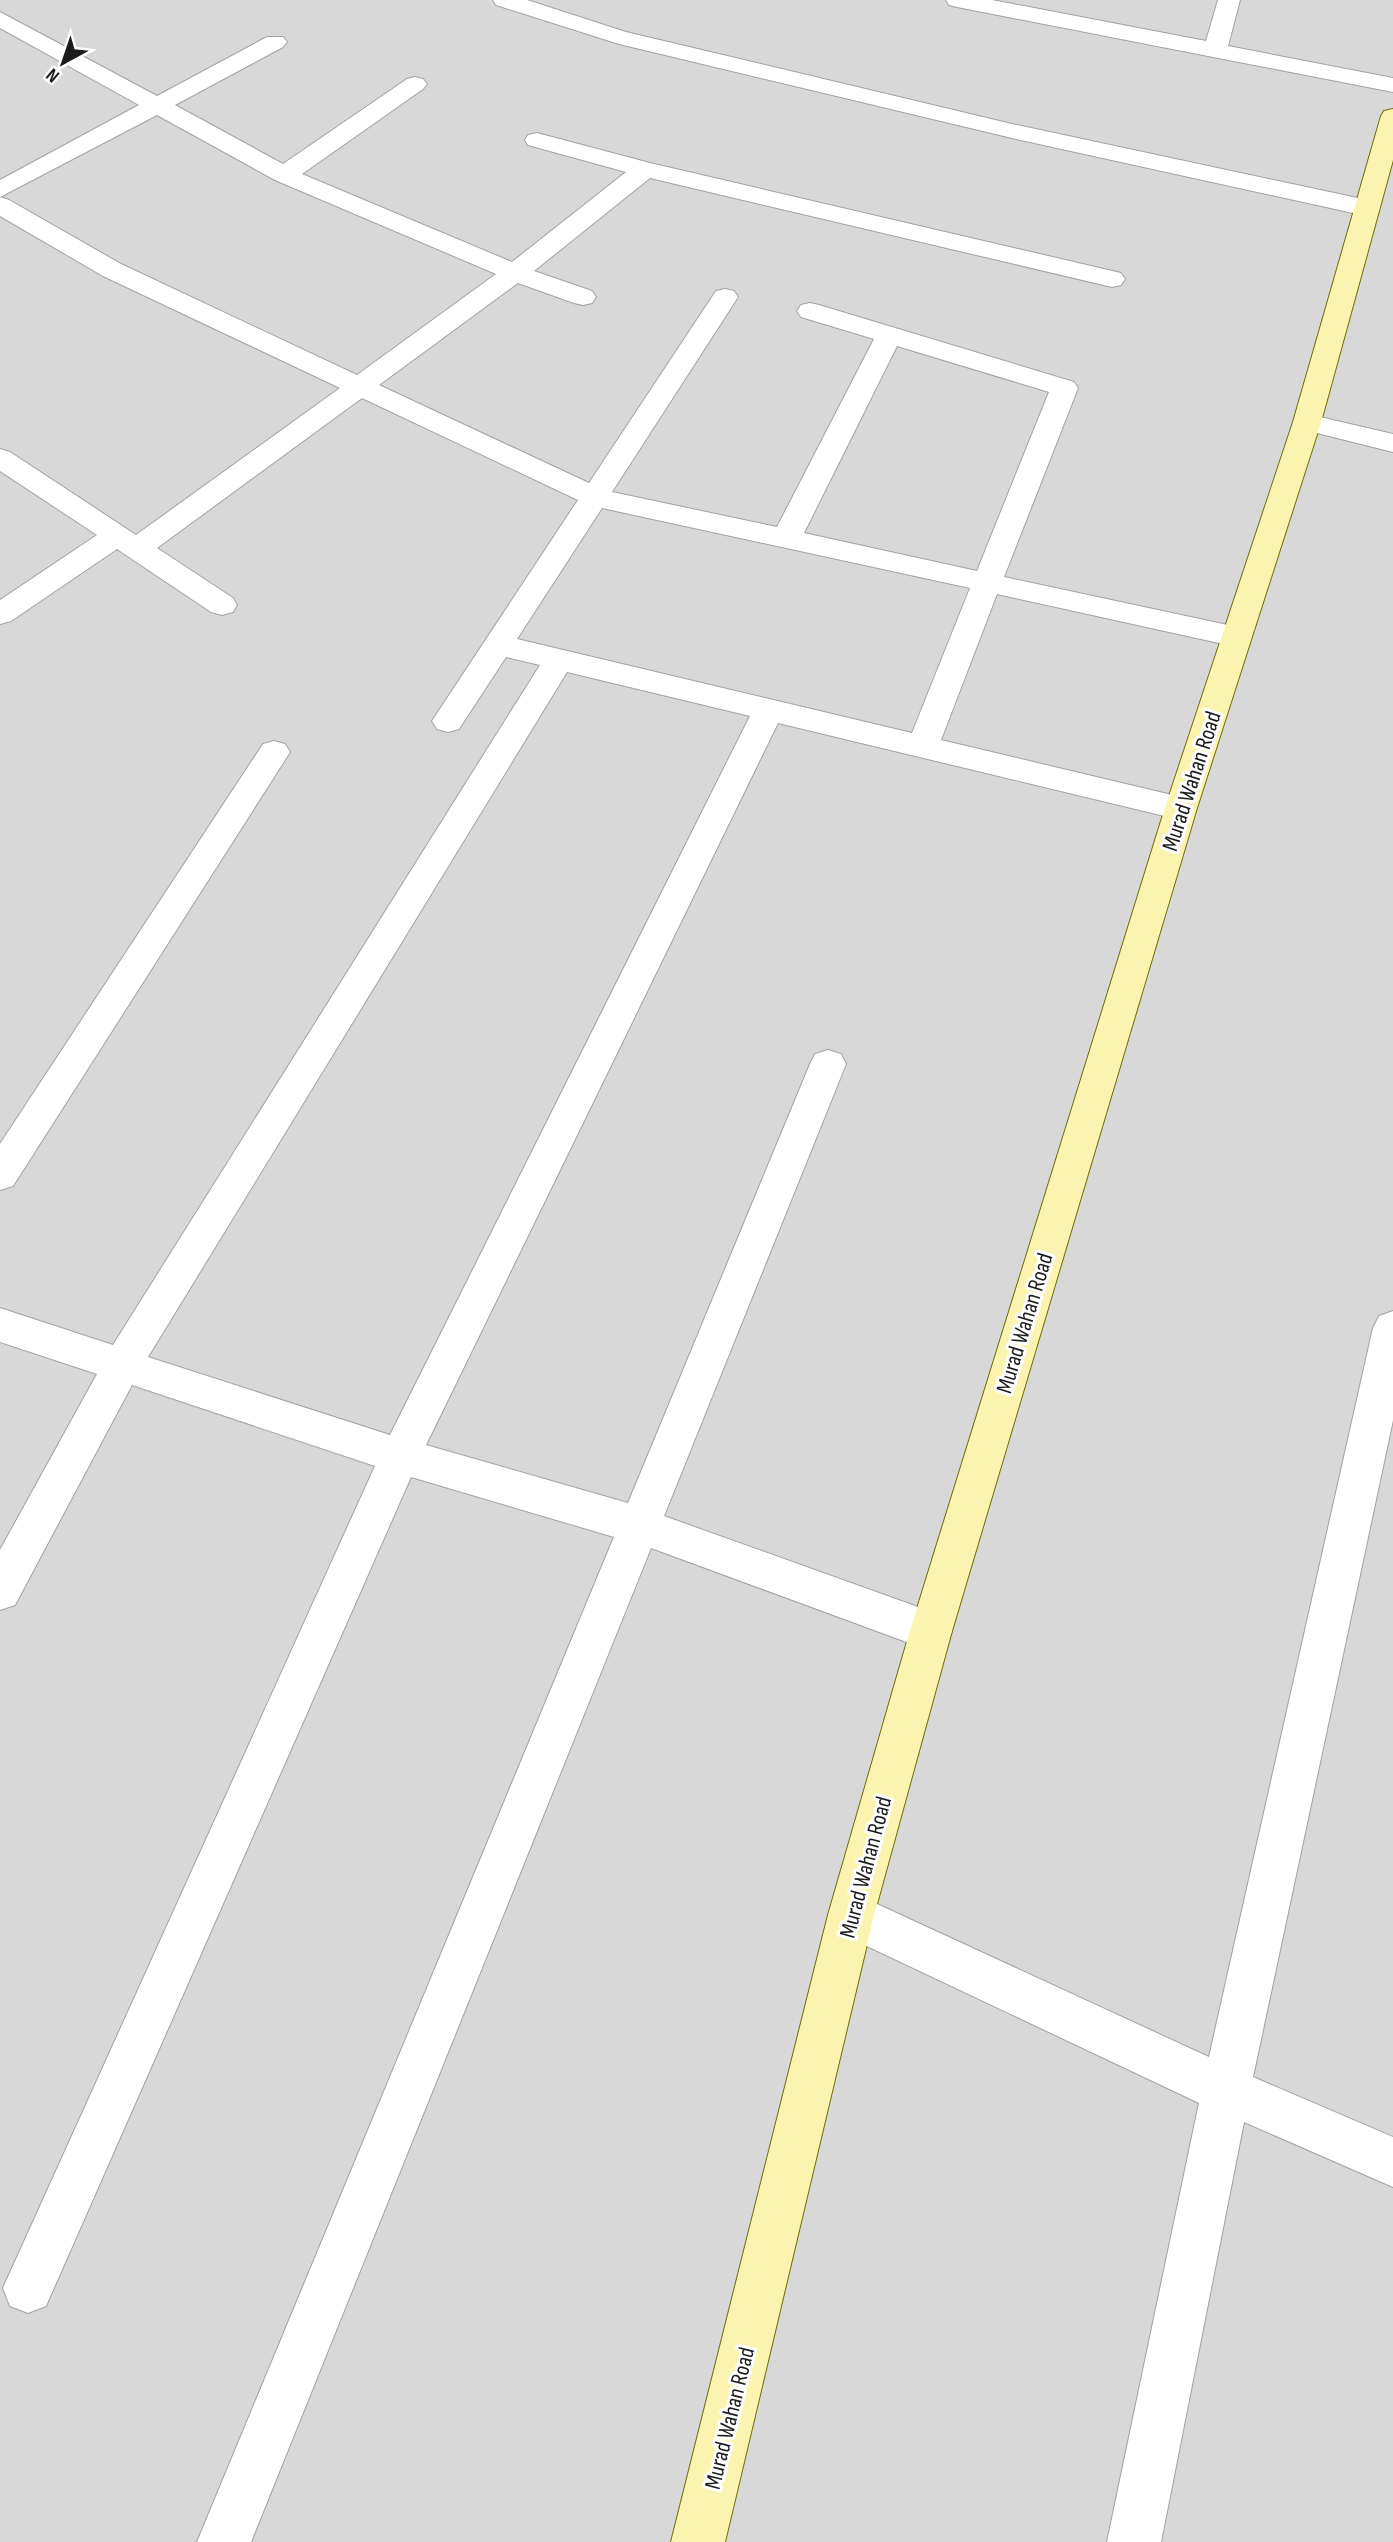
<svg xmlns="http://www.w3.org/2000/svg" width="1393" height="2542" viewBox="0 0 1393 2542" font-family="'Sofia Sans Condensed',sans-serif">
<rect width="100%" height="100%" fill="#ede7e0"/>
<path fill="#d9d8d8" d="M 0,0 L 1393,0 L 1393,2542 L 0,2542 Z"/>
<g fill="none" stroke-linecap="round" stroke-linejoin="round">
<defs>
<path id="street" d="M 493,0 L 527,0 L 626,32 L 723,55 L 1012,124 L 1367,200 L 1376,203 L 1380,208 L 1376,213 L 1367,216 L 1012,138 L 619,44 L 496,5 Z
M 946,0 L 992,0 L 1206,41 L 1218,0 L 1240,0 L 1228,46 L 1393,78 L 1393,92 L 957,7 L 949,5 Z
M 0,12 L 157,96 L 267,37 L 283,37 L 287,42 L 283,47 L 175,105 L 283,164 L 407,79 L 415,77 L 423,79 L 427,84 L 423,89 L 302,174 L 512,262 L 626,172 L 528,145 L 525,140 L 528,135 L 537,133 L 650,163 L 1121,273 L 1125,279 L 1121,285 L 1112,287 L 650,178 L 534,271 L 592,291 L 596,297 L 592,303 L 583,305 L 574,303 L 518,283 L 379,385 L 589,483 L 716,291 L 725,289 L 734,291 L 738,297 L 612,492 L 777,527 L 874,339 L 801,317 L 797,311 L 801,305 L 810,303 L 819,305 L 1074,382 L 1078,388 L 1004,577 L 1237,627 L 1248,630 L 1252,637 L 1248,644 L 1237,647 L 997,594 L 941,740 L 1193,800 L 1197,808 L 1193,816 L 1181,820 L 778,723 L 426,1445 L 628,1503 L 810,1064 L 815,1054 L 828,1050 L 841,1054 L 846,1064 L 664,1516 L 946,1617 L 952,1631 L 946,1645 L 931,1651 L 651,1548 L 251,2542 L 197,2542 L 614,1537 L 411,1477 L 46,2306 L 28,2313 L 10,2306 L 3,2288 L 375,1466 L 132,1385 L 15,1605 L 0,1610 L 0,1550 L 97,1374 L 0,1342 L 0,1308 L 113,1345 L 540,665 L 506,657 L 459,729 L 448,732 L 437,729 L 432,721 L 578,500 L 362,398 L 157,548 L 233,598 L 237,605 L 233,612 L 222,615 L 211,612 L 117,549 L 11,621 L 0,624 L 0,600 L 97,535 L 0,471 L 0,449 L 10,452 L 136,535 L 340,388 L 103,276 L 0,216 L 0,180 L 139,105 L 0,28 ZM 157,115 L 275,180 L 496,274 L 357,375 L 121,264 L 9,200 L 0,197 ZM 897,346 L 1049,392 L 977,571 L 804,533 ZM 602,508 L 970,588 L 912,733 L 517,639 ZM 567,672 L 750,716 L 390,1435 L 148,1357 Z
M 1307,414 L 1393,434 L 1393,452 L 1297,428 L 1293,422 L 1297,416 Z
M 274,741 L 285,744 L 290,752 L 285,760 L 13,1186 L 0,1190 L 0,1144 L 263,744 Z
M 1393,1311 L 1393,1420 L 1253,2077 L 1393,2137 L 1393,2187 L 1244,2122 L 1161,2542 L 1107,2542 L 1199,2103 L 835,1931 L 828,1915 L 835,1899 L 851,1892 L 1209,2057 L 1373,1328 L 1379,1316 Z"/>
<path id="secondary" d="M 1393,109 L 1393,160 L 1321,422 L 1197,808 L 952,1631 L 874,1915 L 725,2542 L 671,2542 L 828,1915 L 910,1631 L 1165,808 L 1293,422 L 1381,116 L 1384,111 Z"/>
</defs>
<use href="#street" stroke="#a2a2a2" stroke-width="2"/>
<use href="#secondary" stroke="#726e02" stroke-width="2"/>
<use href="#street" fill="#fff" fill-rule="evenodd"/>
<use href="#secondary" fill="#fbf4b1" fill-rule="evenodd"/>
</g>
<g text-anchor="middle" stroke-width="6" stroke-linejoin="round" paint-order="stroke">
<g font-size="23" fill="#1b1b1b" stroke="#fff">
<text transform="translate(1191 781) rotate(-72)" y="8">Murad Wahan Road</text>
<text transform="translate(1024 1323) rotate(-73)" y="8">Murad Wahan Road</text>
<text transform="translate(865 1867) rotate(-75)" y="8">Murad Wahan Road</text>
<text transform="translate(729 2418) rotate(-76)" y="8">Murad Wahan Road</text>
</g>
</g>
<g transform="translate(63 63) rotate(220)" stroke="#ffffff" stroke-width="5" paint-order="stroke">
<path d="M0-5L12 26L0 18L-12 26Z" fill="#1b1b1b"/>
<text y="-10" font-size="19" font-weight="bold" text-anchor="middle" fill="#1b1b1b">N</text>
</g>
</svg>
